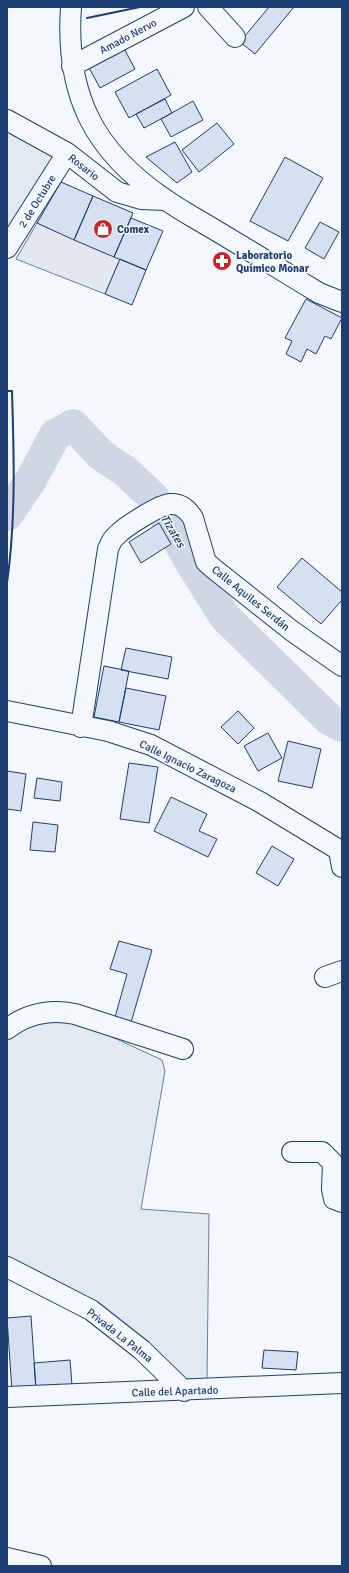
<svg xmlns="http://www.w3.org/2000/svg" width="349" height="1573" viewBox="0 0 349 1573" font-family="Signika,sans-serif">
<rect width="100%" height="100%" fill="#f4f7fb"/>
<path fill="#e3e9f0" stroke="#687fa3" d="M 7,129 L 59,157 L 7,236 Z
M 44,1020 L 84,1024 L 162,1060 L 165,1071 L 141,1209 L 209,1214 L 207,1381 L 180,1378 L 7,1261 L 7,1036 Z"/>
<path fill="#e3e8f0" stroke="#687fa3" d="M 37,223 L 120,259 L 105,294 L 16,259 Z"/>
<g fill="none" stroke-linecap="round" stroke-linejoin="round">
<path stroke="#cfd7e4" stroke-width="32" d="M 7,515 L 31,480 L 55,435 L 73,425 L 101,455 L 125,471 L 153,497 L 168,521 L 191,563 L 225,617 L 330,720 L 342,726"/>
</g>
<path fill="#d5e0f0" stroke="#1d3f73" d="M 269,7 L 294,7 L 255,54 L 240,42 Z
M 122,45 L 135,69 L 100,88 L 87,64 Z
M 157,69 L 171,95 L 129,118 L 115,92 Z
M 165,99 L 172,113 L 144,128 L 136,114 Z
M 193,101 L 203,120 L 171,137 L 161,119 Z
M 217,123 L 234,144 L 199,172 L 182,150 Z
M 175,142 L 192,172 L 177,183 L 146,157 Z
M 285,157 L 323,178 L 288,241 L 250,221 Z
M 61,182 L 93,196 L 74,240 L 37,223 Z
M 93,196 L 133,213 L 114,257 L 74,240 Z
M 131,218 L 163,231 L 146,270 L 114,257 Z
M 320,222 L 339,232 L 324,259 L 305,248 Z
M 120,259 L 146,270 L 132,305 L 105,294 Z
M 306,299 L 342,318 L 331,339 L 325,336 L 316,354 L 307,349 L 301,362 L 286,354 L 292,341 L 285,338 Z
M 159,523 L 171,544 L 141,563 L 129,542 Z
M 302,558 L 342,592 L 342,600 L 321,624 L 277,587 Z
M 126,648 L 172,657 L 168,679 L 121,670 Z
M 104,666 L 129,671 L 119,722 L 94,717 Z
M 126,688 L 166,696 L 159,730 L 119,722 Z
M 238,711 L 254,728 L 238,744 L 221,727 Z
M 268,733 L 282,758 L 258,771 L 244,746 Z
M 288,741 L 321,749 L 312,788 L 278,781 Z
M 129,763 L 158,767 L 149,823 L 120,819 Z
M 7,771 L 26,774 L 21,811 L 7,809 Z
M 37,778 L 62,782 L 60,801 L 34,798 Z
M 171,797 L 207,814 L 199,831 L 217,839 L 208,857 L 154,831 Z
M 33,822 L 58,825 L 55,852 L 30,850 Z
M 272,846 L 294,859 L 278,886 L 256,873 Z
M 119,941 L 152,950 L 130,1026 L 114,1021 L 127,974 L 110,969 Z
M 31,1316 L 36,1389 L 12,1391 L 7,1318 Z
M 264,1350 L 298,1352 L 296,1370 L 262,1368 Z
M 70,1360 L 72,1385 L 36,1389 L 34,1363 Z"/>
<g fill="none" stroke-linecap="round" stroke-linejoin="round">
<defs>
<path id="minor" d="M 71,7 C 65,94 93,151 166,200 C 180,210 195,218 210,227 C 247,249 283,271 319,293 L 342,302
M 208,7 L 235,37
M 72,66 L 184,7
M 7,120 L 67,153 L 117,192 L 141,199 L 165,200
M 7,248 L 67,153
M 7,711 L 108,731 L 151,745 L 260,802 L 339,850 L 342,867
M 81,727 L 108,549 C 110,544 112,539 116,536 C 124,527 159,505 170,504 C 181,503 188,510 193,518 L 206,562 L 214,569 L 292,631 L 342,666
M 325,977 L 342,971
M 7,1029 C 28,1013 50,1009 75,1014 L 183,1049
M 292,1152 L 322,1152 L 333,1163 L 332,1189 L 334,1199 L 342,1202
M 7,1267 L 91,1310 L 142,1350 L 184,1391
M 7,1397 L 342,1383
M 7,1558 L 41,1566"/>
</defs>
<use href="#minor" stroke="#1d3f73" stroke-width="22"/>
<use href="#minor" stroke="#f4f7fb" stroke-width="20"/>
<path stroke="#1d3f73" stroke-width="2" d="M 87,18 L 140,7
M 7,391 L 12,391 C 14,455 16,519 7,583"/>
</g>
<defs>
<symbol id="shop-disc" viewBox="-11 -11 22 22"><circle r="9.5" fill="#c62828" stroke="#f4f7fb"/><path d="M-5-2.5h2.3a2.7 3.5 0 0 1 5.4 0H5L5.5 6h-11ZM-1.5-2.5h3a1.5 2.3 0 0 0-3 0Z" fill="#fff"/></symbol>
<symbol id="pharmacy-disc" viewBox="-11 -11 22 22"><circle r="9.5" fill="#c62828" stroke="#f4f7fb"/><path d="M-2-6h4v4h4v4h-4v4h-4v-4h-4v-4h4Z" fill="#fff"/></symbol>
</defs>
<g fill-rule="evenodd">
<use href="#shop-disc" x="92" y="218" width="22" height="22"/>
<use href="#pharmacy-disc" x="211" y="250" width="22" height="22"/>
</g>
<g text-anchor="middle" stroke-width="3" stroke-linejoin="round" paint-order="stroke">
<g font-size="11" fill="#1d3f73" stroke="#f4f7fb">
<text transform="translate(128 36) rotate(-28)" y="4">Amado Nervo</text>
<text transform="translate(84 167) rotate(38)" y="4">Rosario</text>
<text transform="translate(37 201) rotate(-58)" y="4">2 de Octubre</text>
<text transform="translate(251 598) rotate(39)" y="4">Calle Aquiles Serdán</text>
<text transform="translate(188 766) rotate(26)" y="4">Calle Ignacio Zaragoza</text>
<text transform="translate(120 1335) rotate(38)" y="4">Privada La Palma</text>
<text transform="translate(175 1391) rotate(-2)" y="4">Calle del Apartado</text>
</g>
<g font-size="11" font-weight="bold" fill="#1d3f73" stroke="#f4f7fb" text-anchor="start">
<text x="117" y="233">Comex</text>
<text x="236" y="259">Laboratorio<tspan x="236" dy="13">Químico Monar</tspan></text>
</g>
<g font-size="12" font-style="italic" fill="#1d3f73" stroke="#f4f7fb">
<text transform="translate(173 531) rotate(59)" y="4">Tizates</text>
</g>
</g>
<rect width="349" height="1573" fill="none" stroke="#1d3f73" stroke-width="16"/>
</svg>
